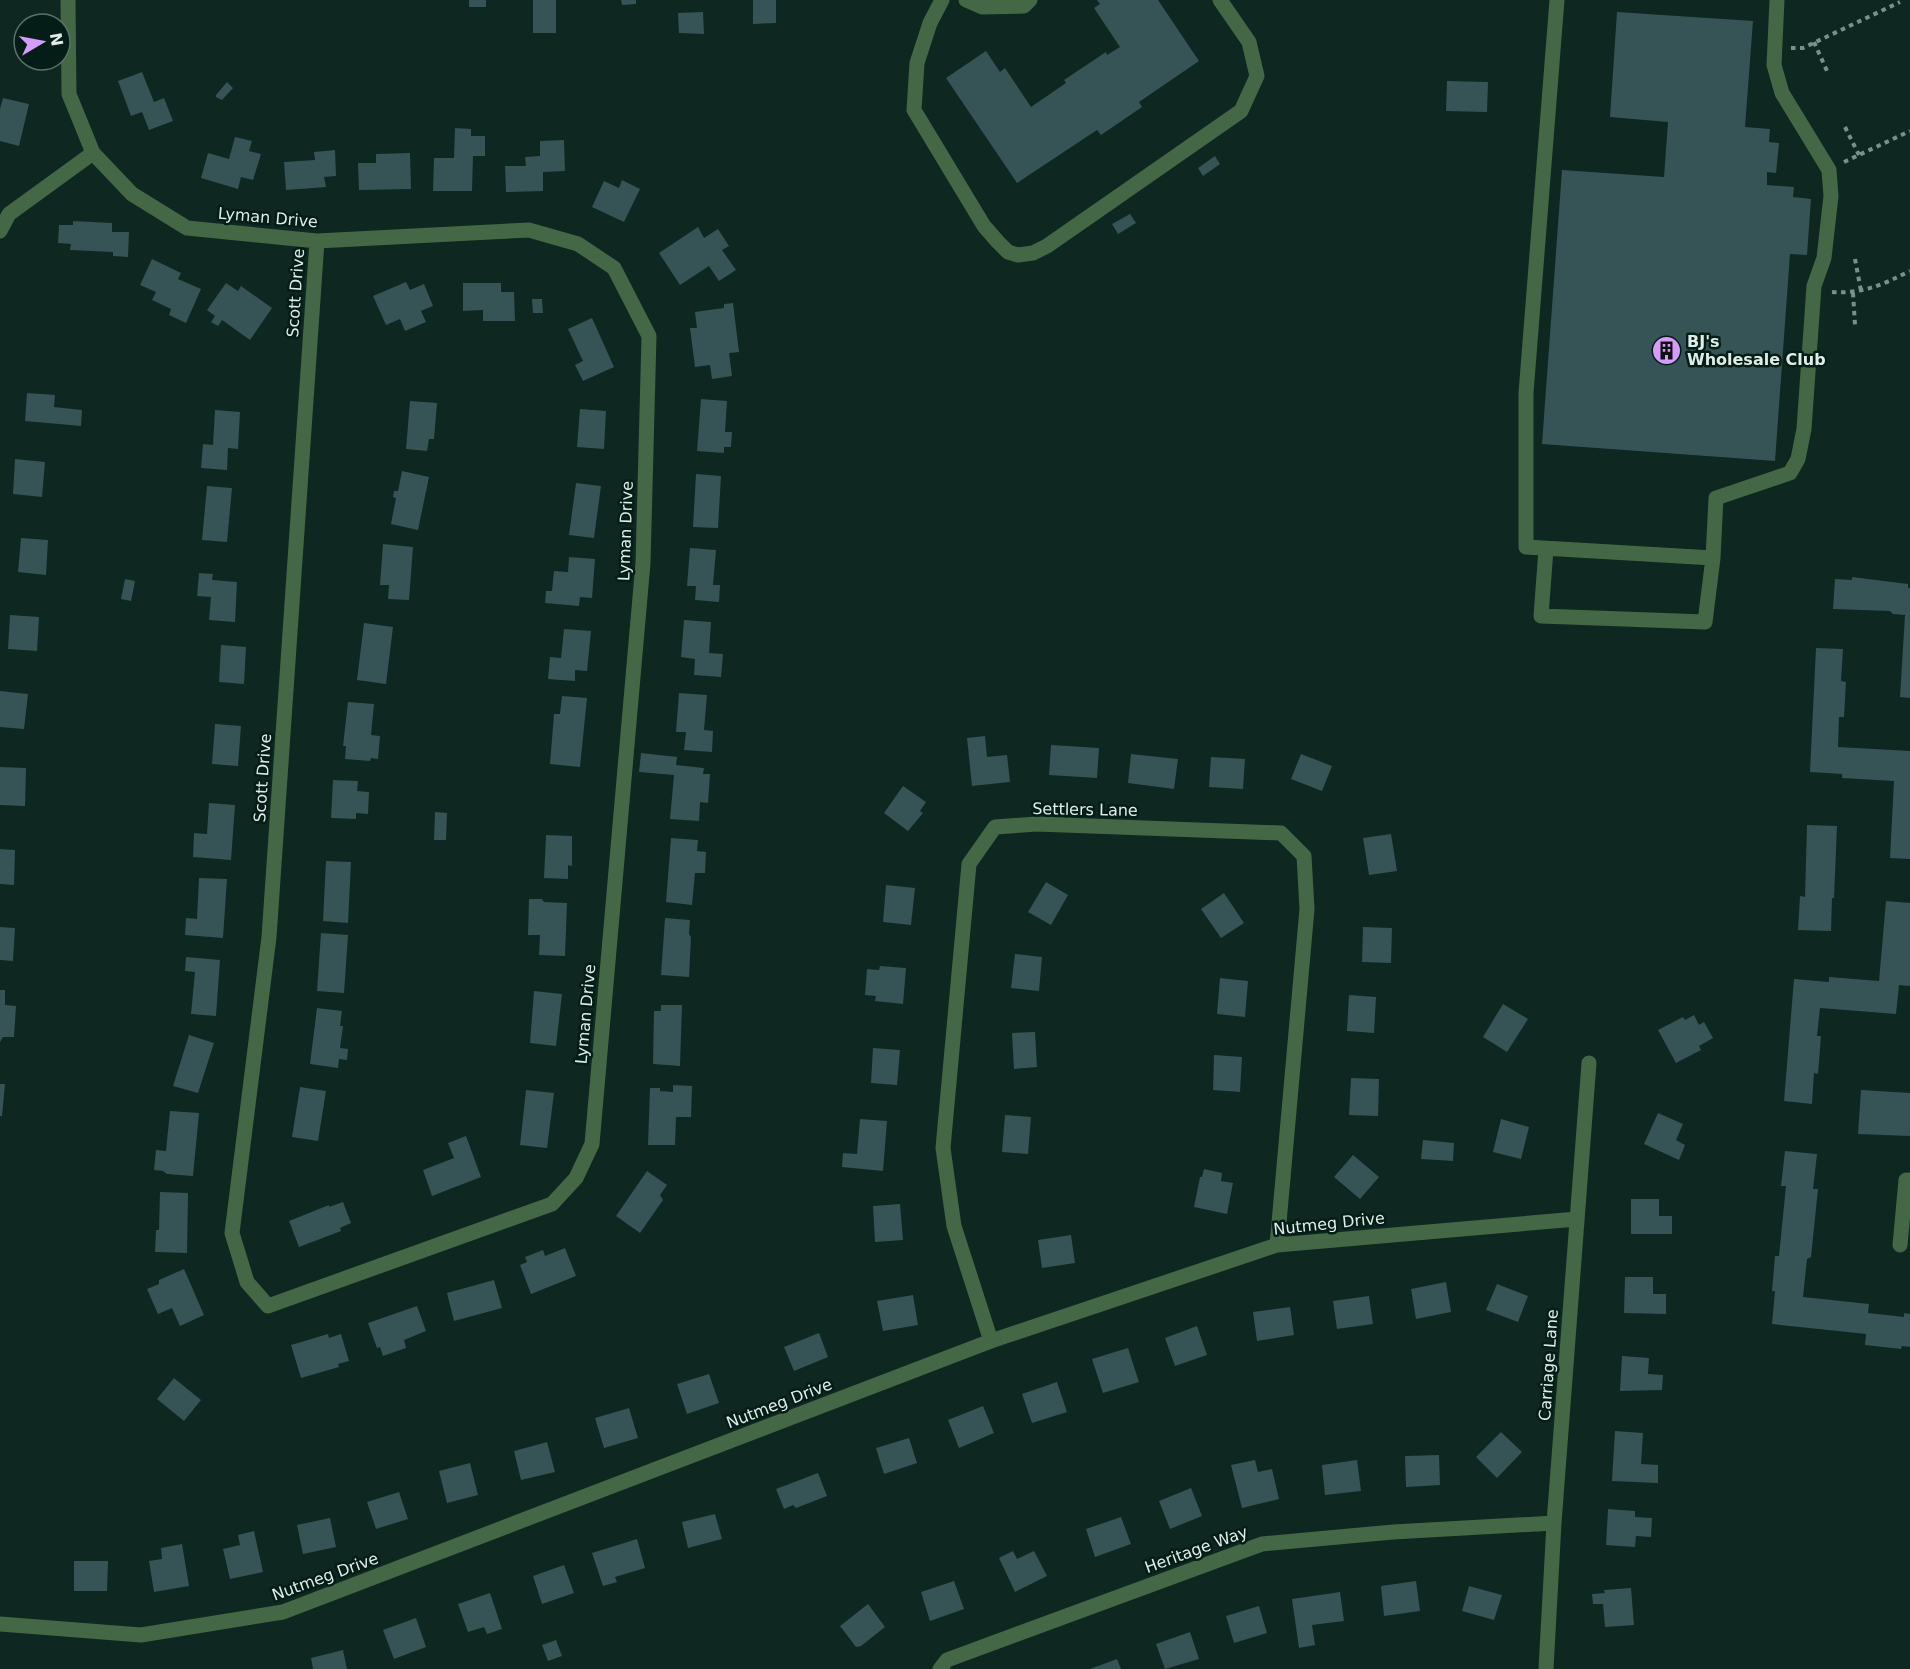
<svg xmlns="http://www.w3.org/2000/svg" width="1910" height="1669" viewBox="0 0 1910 1669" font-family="'DejaVu Sans',sans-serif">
<rect width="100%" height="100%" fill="#0e2720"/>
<path fill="#365355" d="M 469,0 L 486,0 L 486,7 L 469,7 Z
M 533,0 L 556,0 L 556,33 L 533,33 Z
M 621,0 L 636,0 L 636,4 L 622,5 Z
M 753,0 L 776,0 L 776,23 L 753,24 Z
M 1097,0 L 1158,0 L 1199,61 L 1139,102 L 1142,107 L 1101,135 L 1097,130 L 1017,183 L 946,78 L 986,51 L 1000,72 L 1005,68 L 1031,107 L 1066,83 L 1064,80 L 1106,52 L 1107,55 L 1120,47 L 1094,8 L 1100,4 Z
M 703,12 L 704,34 L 679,33 L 678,13 Z
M 1617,12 L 1753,21 L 1745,127 L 1770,129 L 1769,142 L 1779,143 L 1776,173 L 1767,172 L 1767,185 L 1794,187 L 1793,197 L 1811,199 L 1807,255 L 1790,254 L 1775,461 L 1542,444 L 1562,170 L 1664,177 L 1668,122 L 1610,117 Z
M 142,72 L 154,102 L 164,98 L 173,121 L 149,130 L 142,112 L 131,116 L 118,81 Z
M 1447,81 L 1488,82 L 1487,112 L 1446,111 Z
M 227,82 L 233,88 L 222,100 L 216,97 L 216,95 Z
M 3,98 L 29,104 L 19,146 L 0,141 L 0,109 Z
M 455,128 L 471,129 L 471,136 L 485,136 L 485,156 L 473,156 L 472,191 L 433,191 L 434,158 L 454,158 Z
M 235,137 L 252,141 L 249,151 L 261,154 L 253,180 L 241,177 L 238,189 L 201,178 L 208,153 L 229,159 Z
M 564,140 L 565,171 L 543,172 L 543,191 L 506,192 L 505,166 L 526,166 L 525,157 L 540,156 L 540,141 Z
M 335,150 L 336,176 L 324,177 L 326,187 L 286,190 L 284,162 L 315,160 L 314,152 Z
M 410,153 L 411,189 L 359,190 L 358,163 L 376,163 L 376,154 Z
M 1215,156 L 1220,164 L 1203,176 L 1198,168 Z
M 622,180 L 640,189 L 624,222 L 592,207 L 604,181 L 619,188 Z
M 1130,214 L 1136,223 L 1118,234 L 1112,224 Z
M 73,221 L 112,223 L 112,232 L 129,232 L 128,257 L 113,256 L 113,252 L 70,250 L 71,244 L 58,243 L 59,225 L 73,225 Z
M 698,227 L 704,238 L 718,229 L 729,246 L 722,250 L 736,270 L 719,281 L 709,266 L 680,285 L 659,253 Z
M 152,259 L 181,273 L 178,279 L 201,289 L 186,323 L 169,315 L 171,309 L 152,300 L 156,292 L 140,285 Z
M 406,282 L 410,290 L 424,284 L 433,306 L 421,311 L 426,322 L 405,331 L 400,319 L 386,325 L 373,296 Z
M 226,283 L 238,291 L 241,286 L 272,308 L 250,340 L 222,320 L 218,326 L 211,322 L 215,316 L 207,310 Z
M 463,283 L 501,283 L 501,292 L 514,292 L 515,321 L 483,321 L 483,310 L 463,311 Z
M 532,299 L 542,299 L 543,313 L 533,313 Z
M 733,303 L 739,352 L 729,353 L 732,376 L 712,379 L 710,365 L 695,367 L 690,328 L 697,328 L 695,312 L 724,308 L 724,304 Z
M 592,318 L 614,367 L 583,381 L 575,365 L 583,361 L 568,329 Z
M 27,393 L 55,395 L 54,407 L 82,410 L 81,426 L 25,421 Z
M 701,399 L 727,401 L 725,432 L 732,432 L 731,447 L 724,447 L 724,453 L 697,451 Z
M 410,401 L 437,403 L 434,439 L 429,439 L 427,451 L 406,449 Z
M 580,409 L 606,411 L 604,449 L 577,447 Z
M 215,410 L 240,412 L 238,449 L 228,448 L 227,470 L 201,468 L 203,444 L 213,445 Z
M 15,459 L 45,462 L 42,497 L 13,494 Z
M 402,471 L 429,477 L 418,530 L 391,524 L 396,498 L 393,497 L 394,491 L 398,491 Z
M 696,474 L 721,476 L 718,528 L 693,527 Z
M 576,483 L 601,486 L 594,538 L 569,535 Z
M 207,486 L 232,488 L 227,542 L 202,540 Z
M 21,538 L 48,540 L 46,575 L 18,572 Z
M 383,544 L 413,547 L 409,600 L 388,599 L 389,585 L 380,585 Z
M 690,548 L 716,550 L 713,585 L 720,585 L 719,602 L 695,600 L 696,586 L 687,586 Z
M 569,557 L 595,559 L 592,598 L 580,597 L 579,606 L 545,603 L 546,591 L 552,591 L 554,571 L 568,572 Z
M 199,573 L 213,574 L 212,580 L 237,582 L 235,622 L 209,620 L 211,597 L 197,596 Z
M 1852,577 L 1908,584 L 1908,588 L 1910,588 L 1910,698 L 1900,697 L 1905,615 L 1893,614 L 1890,611 L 1833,609 L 1835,579 L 1852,580 Z
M 125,579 L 135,581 L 131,601 L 121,599 Z
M 10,615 L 39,617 L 37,651 L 8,649 Z
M 684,620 L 711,622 L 709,653 L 723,654 L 721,677 L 694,675 L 695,659 L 681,657 Z
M 364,623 L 393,627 L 386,684 L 357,680 Z
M 564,629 L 591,631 L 587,671 L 575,670 L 575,681 L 548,679 L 550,657 L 561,658 Z
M 221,645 L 246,647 L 244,684 L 219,682 Z
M 1816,648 L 1843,649 L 1841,681 L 1846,682 L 1844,717 L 1839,717 L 1838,747 L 1910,751 L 1910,859 L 1890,858 L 1894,781 L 1842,778 L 1842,774 L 1810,772 Z
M 0,691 L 28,694 L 24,729 L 0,727 Z
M 679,693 L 707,695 L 704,730 L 713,731 L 712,752 L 684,750 L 686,732 L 676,732 Z
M 562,696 L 587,698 L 580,767 L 550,764 L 554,714 L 560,714 Z
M 348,702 L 374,704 L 371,735 L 380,736 L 378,759 L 371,758 L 370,761 L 345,759 L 346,746 L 343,746 Z
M 215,724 L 241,726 L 238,766 L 212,764 Z
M 985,736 L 987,757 L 1007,755 L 1010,782 L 972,786 L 967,738 Z
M 1051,745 L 1099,748 L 1097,778 L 1049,775 Z
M 641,753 L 677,757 L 676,765 L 704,768 L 703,774 L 710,774 L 708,803 L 700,802 L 699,821 L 670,819 L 674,775 L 639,772 Z
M 1131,754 L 1178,759 L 1174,789 L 1128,783 Z
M 1301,754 L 1332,766 L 1322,791 L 1291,779 Z
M 1211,757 L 1245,759 L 1243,789 L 1209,787 Z
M 0,767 L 26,768 L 25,806 L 0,805 Z
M 333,780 L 358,781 L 357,791 L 369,792 L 368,814 L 356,813 L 356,819 L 331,818 Z
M 903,786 L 926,802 L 920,811 L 923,813 L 908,831 L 884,813 Z
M 209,803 L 235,805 L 231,860 L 193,857 L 194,833 L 207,834 Z
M 435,812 L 447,813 L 446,840 L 434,840 Z
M 1807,825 L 1837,826 L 1834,898 L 1832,898 L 1831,931 L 1798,930 L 1800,896 L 1805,897 Z
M 1391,834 L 1397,871 L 1369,875 L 1363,838 Z
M 546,835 L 572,836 L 572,866 L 568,865 L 568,879 L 544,878 Z
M 671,838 L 698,840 L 697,851 L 706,852 L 705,873 L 695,873 L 692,905 L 666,902 Z
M 0,849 L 15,850 L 14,885 L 0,884 Z
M 326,861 L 351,862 L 348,923 L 323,921 Z
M 199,878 L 227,879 L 223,938 L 185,935 L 186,918 L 197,919 Z
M 1046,882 L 1068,895 L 1051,925 L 1028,912 Z
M 886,885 L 915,888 L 911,925 L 883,922 Z
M 1224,893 L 1244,923 L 1221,938 L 1201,909 Z
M 529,899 L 542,899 L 544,902 L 567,903 L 565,956 L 539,955 L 540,935 L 528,935 Z
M 1886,901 L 1910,903 L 1910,986 L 1899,985 L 1896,1014 L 1820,1008 L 1817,1036 L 1821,1036 L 1818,1074 L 1814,1073 L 1812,1104 L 1784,1101 L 1794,979 L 1829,982 L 1829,977 L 1879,981 Z
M 665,918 L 690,920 L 689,934 L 691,937 L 689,977 L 661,975 Z
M 0,927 L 15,928 L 13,961 L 0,960 Z
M 1363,927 L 1392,928 L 1391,963 L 1362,962 Z
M 321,933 L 348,935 L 344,993 L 317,991 Z
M 1015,954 L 1042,957 L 1039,991 L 1011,988 Z
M 186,957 L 220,960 L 216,1016 L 191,1014 L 195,972 L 185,971 Z
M 880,966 L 906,968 L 903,1004 L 875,1001 L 876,996 L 865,995 L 867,969 L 879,970 Z
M 1220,978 L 1248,981 L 1245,1017 L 1217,1014 Z
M 0,990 L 5,990 L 5,1005 L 16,1006 L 14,1037 L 3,1037 L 0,1042 Z
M 534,991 L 562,994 L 556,1046 L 530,1043 Z
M 1349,995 L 1376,997 L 1374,1033 L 1347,1031 Z
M 1503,1004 L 1528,1019 L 1507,1052 L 1483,1037 Z
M 661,1005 L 682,1005 L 680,1066 L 653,1064 L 654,1011 L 661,1011 Z
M 317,1008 L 342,1011 L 340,1026 L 343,1026 L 340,1048 L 348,1049 L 347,1060 L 339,1059 L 338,1068 L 310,1064 Z
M 1694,1015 L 1699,1025 L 1704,1022 L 1713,1038 L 1699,1046 L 1701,1050 L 1676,1063 L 1658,1030 L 1683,1017 L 1685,1020 Z
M 1035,1032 L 1037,1067 L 1014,1069 L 1012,1033 Z
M 189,1035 L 214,1043 L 198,1093 L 173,1086 Z
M 873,1048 L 900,1050 L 897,1085 L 871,1083 Z
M 1214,1055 L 1242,1057 L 1240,1092 L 1213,1090 Z
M 1351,1078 L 1379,1079 L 1378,1116 L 1349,1115 Z
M 0,1084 L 5,1084 L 2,1116 L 0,1116 Z
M 673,1085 L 692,1086 L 691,1117 L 676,1117 L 675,1145 L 648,1145 L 650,1088 L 660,1088 L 660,1091 L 673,1092 Z
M 300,1087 L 326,1091 L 318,1141 L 292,1137 Z
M 526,1090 L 554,1093 L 547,1148 L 520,1145 Z
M 1861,1090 L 1910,1093 L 1910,1136 L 1858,1134 Z
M 170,1111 L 199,1113 L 193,1176 L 167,1174 L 163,1171 L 154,1170 L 156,1150 L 166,1151 Z
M 1658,1113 L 1683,1124 L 1676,1140 L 1685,1145 L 1679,1160 L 1644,1144 Z
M 1005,1115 L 1031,1117 L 1028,1154 L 1002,1152 Z
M 860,1119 L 887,1121 L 883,1171 L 842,1167 L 843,1153 L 857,1154 Z
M 1501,1119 L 1529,1127 L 1521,1159 L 1493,1152 Z
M 466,1136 L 481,1177 L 432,1196 L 423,1170 L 454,1158 L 448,1143 Z
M 1423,1140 L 1454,1143 L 1453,1161 L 1421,1159 Z
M 1785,1151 L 1817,1154 L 1813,1189 L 1818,1189 L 1811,1257 L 1807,1259 L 1803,1297 L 1869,1304 L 1868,1313 L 1904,1317 L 1904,1313 L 1910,1314 L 1910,1347 L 1902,1346 L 1901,1349 L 1865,1345 L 1866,1334 L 1772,1324 L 1775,1291 L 1772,1291 L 1775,1256 L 1779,1256 L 1786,1186 L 1781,1186 Z
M 1353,1155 L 1379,1177 L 1360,1199 L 1334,1177 Z
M 1204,1169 L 1222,1173 L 1221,1181 L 1233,1183 L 1227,1214 L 1194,1207 L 1200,1177 L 1202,1177 Z
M 647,1171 L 667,1185 L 660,1195 L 663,1200 L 640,1233 L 616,1216 Z
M 160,1192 L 188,1193 L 187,1253 L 155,1252 L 156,1230 L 159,1230 Z
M 1631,1199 L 1659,1199 L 1659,1216 L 1672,1216 L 1672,1234 L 1631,1234 Z
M 343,1202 L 351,1223 L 340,1228 L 341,1231 L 299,1247 L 289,1221 L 329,1205 L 329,1207 Z
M 900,1204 L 903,1240 L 875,1242 L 873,1206 Z
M 1071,1235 L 1075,1263 L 1042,1268 L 1038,1240 Z
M 565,1248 L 576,1276 L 531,1294 L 520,1265 L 527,1262 L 525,1257 L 543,1250 L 545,1256 Z
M 184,1269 L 204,1315 L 180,1326 L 172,1308 L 158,1314 L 147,1289 L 159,1284 L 159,1280 Z
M 1625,1277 L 1653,1277 L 1653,1294 L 1666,1294 L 1666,1314 L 1624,1313 Z
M 494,1280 L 502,1308 L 454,1321 L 447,1293 Z
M 1446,1282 L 1451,1312 L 1416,1319 L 1411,1289 Z
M 1497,1284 L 1528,1296 L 1518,1322 L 1486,1310 Z
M 913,1295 L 918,1325 L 883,1331 L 877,1301 Z
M 1369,1296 L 1373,1324 L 1337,1329 L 1333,1301 Z
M 417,1306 L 426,1331 L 404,1340 L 406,1348 L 383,1356 L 380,1347 L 377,1348 L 368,1323 Z
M 1290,1307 L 1294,1335 L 1257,1341 L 1253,1312 Z
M 1197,1326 L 1207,1355 L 1175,1366 L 1165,1338 Z
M 819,1333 L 828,1357 L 794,1371 L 784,1347 Z
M 328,1334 L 329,1338 L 341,1334 L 349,1361 L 338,1364 L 339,1367 L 301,1378 L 291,1345 Z
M 1128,1348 L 1139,1382 L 1103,1393 L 1092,1359 Z
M 1622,1356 L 1649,1358 L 1648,1374 L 1663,1375 L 1662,1390 L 1620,1391 Z
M 709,1374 L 719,1403 L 687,1414 L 677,1384 Z
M 174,1378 L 201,1400 L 184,1421 L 157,1399 Z
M 1057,1382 L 1067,1412 L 1032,1423 L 1022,1394 Z
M 983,1406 L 994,1433 L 959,1448 L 948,1420 Z
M 629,1408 L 638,1438 L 604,1448 L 595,1418 Z
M 1615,1431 L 1643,1433 L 1641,1464 L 1658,1465 L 1658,1483 L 1612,1481 Z
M 1501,1432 L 1522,1452 L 1497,1478 L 1476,1457 Z
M 909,1438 L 917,1463 L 884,1474 L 876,1448 Z
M 547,1442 L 555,1472 L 521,1480 L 514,1451 Z
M 1439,1455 L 1440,1485 L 1406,1487 L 1405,1456 Z
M 1255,1460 L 1258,1472 L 1272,1469 L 1279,1499 L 1242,1508 L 1231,1465 Z
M 1357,1460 L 1361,1491 L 1325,1495 L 1322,1465 Z
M 470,1463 L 478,1495 L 447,1503 L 439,1471 Z
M 818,1473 L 827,1496 L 796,1508 L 793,1505 L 784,1509 L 776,1489 Z
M 1191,1488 L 1202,1516 L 1170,1529 L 1159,1501 Z
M 399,1492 L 408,1519 L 376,1529 L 367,1502 Z
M 1608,1509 L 1635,1511 L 1635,1517 L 1652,1518 L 1651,1537 L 1636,1536 L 1635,1547 L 1606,1545 Z
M 715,1514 L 722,1539 L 688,1548 L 682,1522 Z
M 1121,1517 L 1131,1544 L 1095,1557 L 1086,1529 Z
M 330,1518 L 336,1547 L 303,1554 L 297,1525 Z
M 254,1531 L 263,1572 L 230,1579 L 223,1549 L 240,1545 L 238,1535 Z
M 637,1539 L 645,1568 L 615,1577 L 617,1582 L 603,1586 L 592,1553 Z
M 182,1544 L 189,1586 L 154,1592 L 149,1561 L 162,1559 L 161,1548 Z
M 1013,1551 L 1017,1559 L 1034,1551 L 1047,1576 L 1015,1592 L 999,1558 Z
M 74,1561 L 108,1561 L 107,1591 L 74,1591 Z
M 564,1565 L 574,1593 L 542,1604 L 533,1576 Z
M 954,1581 L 964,1609 L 930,1621 L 921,1592 Z
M 1416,1581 L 1420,1611 L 1384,1616 L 1381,1586 Z
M 1469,1586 L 1502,1595 L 1494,1620 L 1462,1611 Z
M 1631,1588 L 1634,1625 L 1605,1627 L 1603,1604 L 1593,1604 L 1592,1594 L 1605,1593 L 1604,1590 Z
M 1340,1592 L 1344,1621 L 1312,1625 L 1315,1645 L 1299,1648 L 1292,1599 Z
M 490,1593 L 502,1629 L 487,1634 L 484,1627 L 468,1632 L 458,1604 Z
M 868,1604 L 885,1627 L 861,1646 L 856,1647 L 840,1626 Z
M 1259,1606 L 1267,1633 L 1234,1643 L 1226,1616 Z
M 416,1618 L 426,1647 L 394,1659 L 383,1630 Z
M 1190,1632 L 1199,1659 L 1165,1669 L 1156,1644 Z
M 556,1640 L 562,1656 L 548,1661 L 542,1645 Z
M 343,1650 L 347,1669 L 313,1669 L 311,1658 Z
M 1117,1659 L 1121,1669 L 1090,1669 Z"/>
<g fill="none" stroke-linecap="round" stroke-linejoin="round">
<path stroke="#7c908a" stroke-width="4" stroke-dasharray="4.5 4.5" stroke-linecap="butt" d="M 1814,42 L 1827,71
M 1791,48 L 1803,48 L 1900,2
M 1845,127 L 1859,155
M 1844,162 L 1910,131
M 1855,259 L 1861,291
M 1832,292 C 1862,294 1882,285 1910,271
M 1853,293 L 1855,325"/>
<path stroke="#446745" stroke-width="15" d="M 68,0 L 69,94 L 93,153 L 132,194 L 187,228 L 317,241 L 529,230 L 578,244 L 614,268 L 649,336 L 643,563 L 592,1144 L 576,1178 L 552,1204 L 268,1306 L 247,1282 L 232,1233 L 269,937 L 317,241
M 942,0 L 930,23 L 917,63 L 914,110 L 984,226 L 998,242 L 1008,252 L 1018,255 L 1033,253 L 1047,246 L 1241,111 L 1257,76 L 1249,42 L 1220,0
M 966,0 L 982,7 L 1024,6 L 1030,0
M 1557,0 L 1526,393 L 1526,547 L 1713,558 L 1716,498 L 1790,473 L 1798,459 L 1804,429 L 1814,286 L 1824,258 L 1831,196 L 1829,170 L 1782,93 L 1774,65 L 1777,0
M 0,231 L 9,214 L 93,153
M 1546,549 L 1541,616 L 1705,622 L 1713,558
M 1900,1245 L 1906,1180 L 1910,1180
M 991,1341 L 954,1226 L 943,1148 L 969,864 L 995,827 L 1037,824 L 1281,833 L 1304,856 L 1307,909 L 1277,1245
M 0,1624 L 141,1635 L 283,1612 L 991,1341 L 1277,1245 L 1577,1219
M 940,1669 L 947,1660 L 1262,1544 L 1393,1532 L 1554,1523
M 1546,1669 L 1554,1523 L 1589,1063"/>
</g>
<defs>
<symbol id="building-disc" viewBox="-11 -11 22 22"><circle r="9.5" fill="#d59cfb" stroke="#041e17"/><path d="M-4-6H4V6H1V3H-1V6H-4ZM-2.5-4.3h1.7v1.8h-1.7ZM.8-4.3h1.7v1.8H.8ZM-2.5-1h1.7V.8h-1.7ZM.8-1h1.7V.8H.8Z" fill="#111"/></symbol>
</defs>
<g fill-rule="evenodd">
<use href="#building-disc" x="1650" y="334" width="33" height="33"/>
</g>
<g text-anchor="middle" stroke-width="5" stroke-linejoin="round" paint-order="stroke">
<g font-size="16" fill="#deede8" stroke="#041e17">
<text transform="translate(268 217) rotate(5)" y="6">Lyman Drive</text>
<text transform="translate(295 293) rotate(-86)" y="6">Scott Drive</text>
<text transform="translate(625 531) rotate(-88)" y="6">Lyman Drive</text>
<text transform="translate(262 778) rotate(-86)" y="6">Scott Drive</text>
<text transform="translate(1085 809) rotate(1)" y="6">Settlers Lane</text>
<text transform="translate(585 1014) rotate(-85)" y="6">Lyman Drive</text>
<text transform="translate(1329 1223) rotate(-6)" y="6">Nutmeg Drive</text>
<text transform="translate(1548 1365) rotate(-86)" y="6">Carriage Lane</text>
<text transform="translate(779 1403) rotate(-21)" y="6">Nutmeg Drive</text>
<text transform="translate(1196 1549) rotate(-20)" y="6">Heritage Way</text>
<text transform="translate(325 1576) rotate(-20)" y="6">Nutmeg Drive</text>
</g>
<g font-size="16" font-weight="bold" fill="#deede8" stroke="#041e17" text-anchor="start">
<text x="1687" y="347">BJ's<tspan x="1687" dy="18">Wholesale Club</tspan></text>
</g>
</g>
<g transform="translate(42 42) rotate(80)"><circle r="28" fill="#041e17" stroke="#5b716b" stroke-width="1.5"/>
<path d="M0-4.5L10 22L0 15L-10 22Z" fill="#d59cfb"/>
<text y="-9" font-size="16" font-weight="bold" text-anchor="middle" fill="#deede8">N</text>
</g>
</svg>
